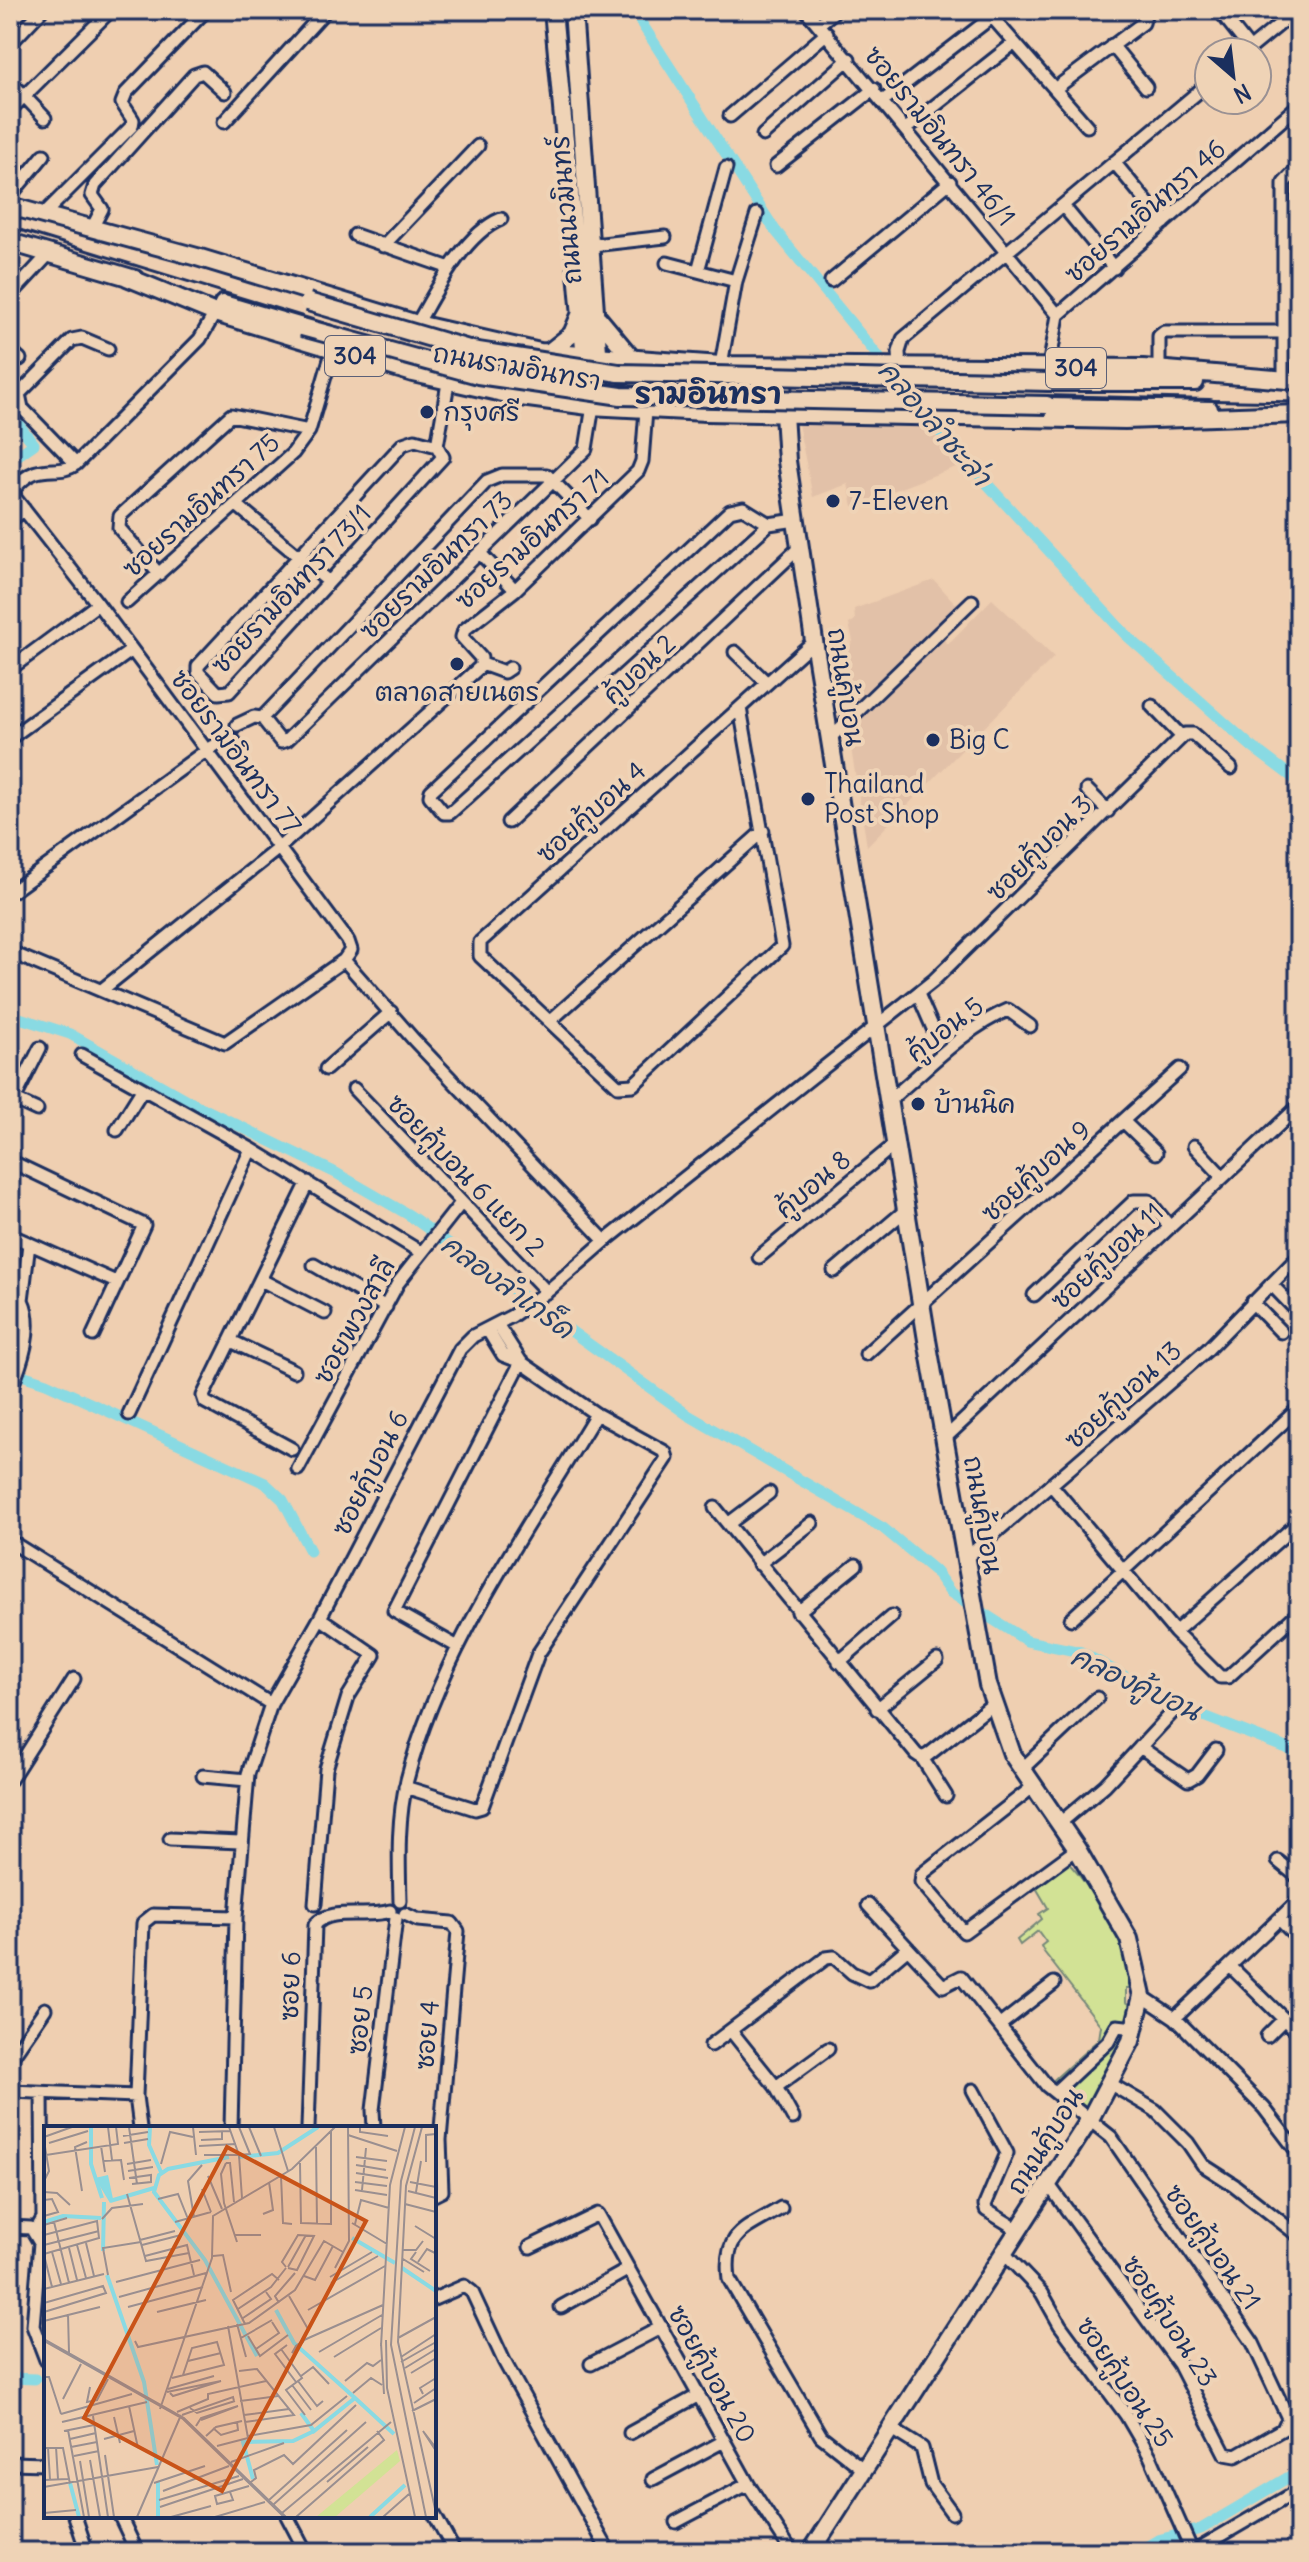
<svg xmlns="http://www.w3.org/2000/svg" width="1309" height="2562" viewBox="0 0 1309 2562" font-family="Delius,'Playpen Sans Thai',sans-serif">
<rect width="100%" height="100%" fill="#efcfb1"/>
<filter id="ink" filterUnits="userSpaceOnUse"><feTurbulence type="fractalNoise" baseFrequency=".0125" numOctaves="2"/><feDisplacementMap in="SourceGraphic" scale="16" xChannelSelector="R" yChannelSelector="G"/><feConvolveMatrix kernelMatrix="1 2 1 2 8 2 1 2 1" color-interpolation-filters="sRGB"/></filter>
<g filter="url(#ink)">
<path fill="#e2c1a8" d="M 798,424 L 927,425 L 961,465 L 853,506 L 848,484 L 813,497 Z
M 934,580 L 955,603 L 961,602 L 965,614 L 942,638 L 948,644 L 992,599 L 1054,657 L 867,846 L 837,663 L 853,641 L 849,624 L 855,620 L 854,609 Z"/>
<path fill="#d2e295" stroke="#76887a" stroke-width="2" d="M 1066,1860 C 1098,1894 1123,1944 1137,1988 L 1126,1988 L 1126,2002 L 1135,2007 L 1134,2019 L 1088,2116 L 1047,2086 L 1099,2039 L 1101,2026 L 1044,1952 L 1041,1946 L 1046,1942 L 1038,1931 L 1020,1945 L 1017,1940 L 1042,1919 L 1039,1914 L 1048,1908 L 1035,1886 Z"/>
<g fill="none" stroke-linecap="round" stroke-linejoin="round">
<path stroke="#89dae3" stroke-width="11" d="M 633,10 L 775,230 L 945,438 L 1126,635 L 1251,746 L 1299,782
M 10,414 L 34,444 L 10,461
M 10,1015 L 70,1034 L 192,1103 L 336,1173 L 409,1215 L 688,1415 L 883,1528 L 935,1571 L 950,1592 L 1027,1641 L 1081,1652 L 1178,1706 L 1299,1753
M 10,1371 L 46,1383 L 265,1483 L 283,1500 L 310,1551
M 10,2378 L 35,2379
M 1138,2552 L 1158,2540 L 1201,2529 L 1299,2471"/>
<defs>
<path id="street" d="M 806,10 L 1058,315
M 986,10 L 1087,126
M 1219,10 L 1250,49
M 819,24 L 836,10
M 10,44 L 42,10
M 1112,45 L 1146,87
M 1246,52 L 1297,10
M 10,81 L 45,118
M 1056,88 L 1143,23 L 1145,15 L 1141,10
M 884,100 L 1001,10
M 10,110 L 111,10
M 730,116 L 827,33
M 224,122 L 326,10
M 907,128 L 1013,44
M 763,135 L 849,59
M 1114,162 L 1164,223
M 776,166 L 874,89
M 10,196 L 44,155
M 1064,207 L 1114,268
M 42,216 L 132,126 L 133,120 L 122,103 L 126,93 L 206,10
M 91,230 L 102,209 L 92,195 L 95,185 L 194,75 L 203,72 L 225,92
M 355,235 L 450,268
M 593,245 L 665,237
M 383,246 L 478,146
M 667,263 L 736,281
M 698,271 L 726,168
M 831,281 L 950,182
M 10,296 L 49,254
M 215,313 L 200,339 L 76,464 C 57,478 39,458 14,489 L 15,498 L 98,604 L 348,941 L 351,950 L 344,960 L 414,1040 L 605,1241
M 417,324 C 436,291 464,234 501,219
M 10,350 L 20,359
M 721,365 L 736,281 L 757,214
M 1049,367 L 1058,315 L 1299,105
M 900,368 L 899,352 L 903,339 L 1209,83
M 1159,370 L 1159,336 L 1164,332 L 1285,332
M 1284,381 L 1284,183 L 1299,167
M 437,446 L 415,440 L 403,444 L 198,666 L 198,672 L 218,693 L 229,692 L 443,457 L 437,446 L 448,383
M 76,464 L 22,408 L 19,394 L 72,340 L 82,338 L 108,349
M 238,506 L 329,582
M 10,521 L 24,509
M 769,524 L 743,508 L 730,511 L 431,791 L 430,796 L 444,813 L 450,813 L 769,524 L 796,520
M 480,553 L 515,590
M 159,574 L 119,528 L 120,516 L 231,415 L 309,431
M 127,602 L 293,453 L 309,431 L 333,349
M 735,652 L 767,683
M 482,664 L 504,672 L 510,668
M 10,669 L 98,604
M 1152,706 L 1182,737
M 740,708 L 782,946 L 633,1085 L 618,1086 L 480,956 L 480,942 L 814,641
M 262,718 L 281,742 L 287,740 L 586,449 L 593,406
M 237,725 L 254,717 L 262,718 L 487,481 L 502,475 L 547,475 L 590,519
M 10,738 L 132,650
M 830,738 L 972,601
M 1087,790 L 1108,811
M 508,822 L 800,547
M 10,893 L 207,750 L 226,739 L 234,741
M 10,952 L 225,1043 L 344,960
M 103,989 L 280,847 L 481,666 L 481,658 L 462,637 L 464,630 L 515,590 L 638,471 L 642,461 L 646,410
M 918,994 L 938,1040
M 550,1021 L 763,831
M 82,1055 L 251,1149
M 326,1069 L 391,1012
M 354,1089 L 547,1292
M 11,1098 L 37,1110
M 14,1100 L 40,1048
M 888,1101 C 925,1071 964,1028 1008,1010 L 1030,1026
M 1123,1121 L 1156,1153
M 117,1130 L 142,1090
M 1194,1146 L 1223,1177
M 10,1161 L 144,1225 L 93,1335
M 10,1235 L 116,1282
M 759,1257 L 894,1145
M 314,1265 L 386,1307
M 834,1271 L 906,1210
M 261,1280 L 325,1313
M 1271,1284 L 1299,1313
M 1034,1295 L 1134,1201 L 1149,1201 L 1170,1227
M 22,1300 L 29,1244
M 1252,1302 L 1281,1332
M 497,1324 L 521,1362
M 10,1326 L 12,1311 L 22,1300 C 35,1327 21,1365 10,1391
M 231,1341 L 294,1371
M 866,1354 L 1180,1069
M 129,1414 L 251,1149 L 419,1251
M 945,1438 L 1299,1106
M 292,1449 L 205,1402 L 203,1396 L 308,1182
M 298,1469 L 398,1283 L 461,1203
M 1053,1487 L 1175,1632 L 1220,1677 L 1228,1677 L 1299,1612
M 715,1508 L 916,1754 L 922,1758 L 928,1755 L 993,1704
M 728,1524 L 769,1493
M 10,1541 L 271,1704
M 966,1558 L 1207,1350 L 1299,1256
M 759,1564 L 812,1523
M 798,1612 L 856,1565
M 1071,1619 L 1299,1408
M 1175,1632 L 1299,1522
M 458,1647 L 394,1611 L 521,1362
M 839,1662 L 892,1616
M 877,1709 L 937,1660
M 1140,1747 L 1188,1780 L 1197,1775 L 1216,1750
M 922,1758 L 946,1796
M 1021,1770 L 1097,1698
M 203,1776 L 247,1780
M 10,1780 L 74,1679
M 1034,1786 L 922,1874 L 921,1882 L 964,1932 L 1077,1849
M 405,1787 L 475,1809 L 482,1807 L 538,1654 L 667,1458 L 665,1452 L 596,1414 L 521,1362 L 503,1355 L 487,1329
M 1060,1823 L 1105,1785 L 1171,1714
M 170,1839 L 240,1842
M 1278,1861 L 1299,1878
M 400,1901 C 399,1861 397,1820 407,1780 C 441,1647 527,1530 596,1414
M 315,1904 L 326,1769 L 348,1697 L 374,1655 L 320,1618
M 868,1905 L 943,1986 L 961,1977 L 1047,2086 L 1111,2137 L 1253,2343 L 1288,2418 L 1283,2429 L 1236,2456 L 1225,2454 L 1179,2364 L 1049,2185
M 405,1914 L 418,1920 L 452,1923 L 458,1931 L 440,2140 L 442,2191 L 434,2195
M 1279,1919 L 1299,1939
M 1231,1967 L 1299,2034
M 1142,1996 L 1175,2018 L 1264,2108 L 1299,2154
M 1175,2018 L 1299,1900
M 1000,2025 L 1054,1983
M 732,2032 L 776,2087 L 793,2118
M 1267,2036 L 1284,2019
M 711,2045 L 826,1958 L 834,1957 L 852,1973 L 869,1981 L 908,1948
M 10,2060 L 45,2009
M 1109,2083 L 1155,2110 L 1188,2143 L 1203,2165 L 1234,2185 L 1299,2236
M 776,2087 L 828,2049
M 973,2090 L 1007,2153 L 985,2205 L 986,2210 L 1017,2229
M 10,2091 L 136,2096
M 1055,2092 L 1108,2042 L 1117,2026 L 1134,2028
M 140,2128 L 136,2096 L 143,1923 L 153,1915 L 236,1917
M 231,2128 L 236,1917 L 248,1774 L 271,1704 L 320,1618 L 460,1349 L 473,1336 L 512,1316 L 549,1290 L 605,1241 L 933,981 L 1185,734 L 1193,734 L 1231,768
M 308,2128 L 315,1925 C 330,1906 368,1919 390,1911
M 374,2128 L 373,2110 L 396,1918
M 781,2208 C 745,2230 723,2232 729,2279 L 821,2436 L 863,2469
M 10,2227 L 31,2228 L 40,2243 L 33,2326 L 46,2360
M 35,2232 L 43,2218 L 42,2093
M 530,2247 L 598,2214 L 748,2484 L 792,2552
M 1002,2251 L 1042,2293 L 1060,2325 L 1126,2415 L 1150,2456 L 1192,2551 L 1187,2552
M 434,2299 L 464,2286 L 472,2292 L 504,2361 L 609,2552
M 561,2307 L 629,2269
M 591,2364 L 662,2327
M 890,2428 L 922,2448 L 931,2484 L 952,2513
M 630,2433 L 699,2395
M 10,2463 L 46,2464
M 653,2479 L 724,2441
M 434,2514 L 455,2552
M 75,2516 L 87,2552
M 120,2516 L 137,2552
M 287,2516 L 306,2552
M 676,2522 L 748,2484
M 1193,2552 L 1299,2490"/>
<path id="secondary" d="M 553,10 L 589,403
M 573,10 L 602,406
M 599,319 L 634,361
M 548,353 L 572,334 L 581,313
M 781,366 L 787,461 L 814,641 L 927,1340 L 988,1685 L 1012,1754 L 1077,1849 L 1129,1939 L 1142,1996 L 1131,2041 L 1090,2119 L 811,2552
M 699,371 L 723,386 L 775,389 L 782,395"/>
<path id="primary" d="M 10,206 L 197,257 L 417,324 L 540,352 L 721,365 L 1143,368 L 1299,381
M 10,242 L 135,279
M 127,277 L 215,313 L 413,373 L 521,397 L 589,406 L 706,412 L 1125,420 L 1299,414
M 223,304 L 302,327
M 1049,382 L 1195,382
M 1047,405 L 1209,409"/>
</defs>
<use href="#street" stroke="#1b2f5e" stroke-width="17"/>
<use href="#secondary" stroke="#1b2f5e" stroke-width="22"/>
<use href="#primary" stroke="#1b2f5e" stroke-width="22"/>
<use href="#street" stroke="#efd3b6" stroke-width="11"/>
<use href="#secondary" stroke="#efd3b6" stroke-width="16"/>
<use href="#primary" stroke="#efd3b6" stroke-width="16"/>
<path stroke="#1b2f5e" stroke-width="3" d="M 10,227 L 409,349 L 498,370 L 567,381 L 700,391 L 1299,402"/>
<defs>
<path id="primary-bridge" d="M 308,302 L 472,350 L 619,373 L 1049,382
M 302,327 L 478,375 L 621,396 L 1047,405"/>
</defs>
<use href="#primary-bridge" stroke="#1b2f5e" stroke-width="22" stroke-linecap="butt"/>
<use href="#primary-bridge" stroke="#efd3b6" stroke-width="16"/>
</g>
</g>
<g fill="#1b2f5e" stroke="#efd3b6" stroke-width="3">
<circle cx="427" cy="412" r="8"/>
<circle cx="833" cy="501" r="8"/>
<circle cx="457" cy="664" r="8"/>
<circle cx="933" cy="740" r="8"/>
<circle cx="808" cy="799" r="8"/>
<circle cx="918" cy="1104" r="8"/>
</g>
<g text-anchor="middle" stroke-width="8" stroke-linejoin="round" paint-order="stroke">
<g fill="#efd3b6" stroke="#5b6078" stroke-width="2">
<rect x="325" y="336" width="60" height="40" rx="6"/>
<rect x="1046" y="348" width="60" height="40" rx="6"/>
</g>
<g font-size="24" font-weight="bold" fill="#1b2f5e">
<text x="355" y="364">304</text>
<text x="1076" y="376">304</text>
</g>
<g font-size="26" fill="#1b2f5e" stroke="#efd3b6">
<text transform="translate(940 136) rotate(51)" y="9">ซอยรามอินทรา 46/1</text>
<text transform="translate(566 210) rotate(-95)" y="9">ถนนนวมินทร์</text>
<text transform="translate(1145 211) rotate(-41)" y="9">ซอยรามอินทรา 46</text>
<text transform="translate(517 367) rotate(10)" y="9">ถนนรามอินทรา</text>
<text transform="translate(201 505) rotate(-42)" y="9">ซอยรามอินทรา 75</text>
<text transform="translate(532 539) rotate(-42)" y="9">ซอยรามอินทรา 71</text>
<text transform="translate(436 565) rotate(-44)" y="9">ซอยรามอินทรา 73</text>
<text transform="translate(291 589) rotate(-47)" y="9">ซอยรามอินทรา 73/1</text>
<text transform="translate(639 669) rotate(-43)" y="9">คู้บอน 2</text>
<text transform="translate(846 687) rotate(81)" y="9">ถนนคู้บอน</text>
<text transform="translate(236 752) rotate(53)" y="9">ซอยรามอินทรา 77</text>
<text transform="translate(591 812) rotate(-42)" y="9">ซอยคู้บอน 4</text>
<text transform="translate(1039 848) rotate(-45)" y="9">ซอยคู้บอน 3</text>
<text transform="translate(945 1029) rotate(-37)" y="9">คู้บอน 5</text>
<text transform="translate(1036 1171) rotate(-42)" y="9">ซอยคู้บอน 9</text>
<text transform="translate(466 1175) rotate(46)" y="9">ซอยคู้บอน 6 แยก 2</text>
<text transform="translate(813 1184) rotate(-40)" y="9">คู้บอน 8</text>
<text transform="translate(1107 1256) rotate(-43)" y="9">ซอยคู้บอน 11</text>
<text transform="translate(354 1321) rotate(-61)" y="9">ซอยพวงสาลี</text>
<text transform="translate(1123 1395) rotate(-42)" y="9">ซอยคู้บอน 13</text>
<text transform="translate(370 1473) rotate(-63)" y="9">ซอยคู้บอน 6</text>
<text transform="translate(983 1515) rotate(80)" y="9">ถนนคู้บอน</text>
<text transform="translate(290 1986) rotate(-88)" y="9">ซอย 6</text>
<text transform="translate(360 2020) rotate(-84)" y="9">ซอย 5</text>
<text transform="translate(427 2035) rotate(-85)" y="9">ซอย 4</text>
<text transform="translate(1045 2141) rotate(-58)" y="9">ถนนคู้บอน</text>
<text transform="translate(1213 2247) rotate(55)" y="9">ซอยคู้บอน 21</text>
<text transform="translate(1170 2321) rotate(57)" y="9">ซอยคู้บอน 23</text>
<text transform="translate(712 2374) rotate(61)" y="9">ซอยคู้บอน 20</text>
<text transform="translate(1125 2382) rotate(56)" y="9">ซอยคู้บอน 25</text>
</g>
<g font-size="26" fill="#1b2f5e" stroke="#efd3b6" text-anchor="start">
<text x="443" y="421">กรุงศรี</text>
<text x="849" y="510">7-Eleven</text>
<text x="457" y="701" text-anchor="middle">ตลาดสายเนตร</text>
<text x="949" y="749">Big C</text>
<text x="824" y="793">Thailand<tspan x="824" dy="30">Post Shop</tspan></text>
<text x="934" y="1113">บ้านนิค</text>
</g>
<g font-size="28" font-style="italic" fill="#26406b" stroke="#efd3b6">
<text transform="translate(935 423) rotate(49)" y="10">คลองลำชะล่า</text>
<text transform="translate(508 1286) rotate(36)" y="10">คลองลำเกร็ด</text>
<text transform="translate(1136 1683) rotate(25)" y="10">คลองคู้บอน</text>
</g>
<g font-size="30" font-weight="bold" fill="#1b2f5e" stroke="#efd3b6">
<text x="708" y="404">รามอินทรา</text>
</g>
</g>
<g transform="translate(44 2126)">
<rect width="392" height="392" fill="#efcfb1"/>
<path d="M 353,324 L 356,335 L 291,391 L 272,391 Z" fill="#d2e295"/>
<path d="M 64,49 L 69,73 L 66,77 L 51,52 Z" fill="#89dae3"/>
<path fill="none" stroke="#89dae3" stroke-width="4" d="M 47,1 L 47,38 L 58,72M 106,1 L 105,19 L 117,46M 185,31 L 124,43 L 115,49 L 110,66 L 161,134 L 213,230M 194,31 L 234,27 L 274,1M 66,75 L 110,62M 0,96 L 19,90 L 57,92M 308,112 L 351,137M 59,125 L 60,76M 358,142 L 392,165M 63,149 L 100,256 L 113,339M 232,184 L 250,217 L 311,272M 257,287 L 270,305 L 311,272 L 350,308M 209,353 L 199,316 L 249,315 L 270,305M 26,357 L 35,391M 114,391 L 114,356M 326,391 L 361,359"/>
<path fill="none" stroke="#9a8f90" stroke-width="2" d="M 64,1 L 68,34M 85,1 L 93,58M 149,1 L 152,29M 195,1 L 206,28 L 195,29 L 198,72M 205,1 L 217,30M 230,1 L 244,45M 316,1 L 316,6 L 344,10M 371,1 L 357,55 L 347,219 L 382,391M 378,1 L 362,60 L 354,216 L 392,387M 155,6 L 186,5M 304,9 L 353,25M 79,10 L 104,6M 0,11 L 28,1M 157,14 L 178,13 L 178,5M 0,15 L 5,45 L 0,55M 5,17 L 44,5M 80,17 L 104,13M 57,20 L 61,46M 155,20 L 192,18M 272,21 L 273,98M 2,29 L 74,18 L 72,1M 160,29 L 195,29 L 185,1M 312,31 L 343,35M 59,35 L 77,34 L 80,54M 382,36 L 382,9 L 392,8M 182,37 L 177,48 L 180,77 L 193,116M 182,37 L 186,37 L 190,76M 256,37 L 257,97 L 287,98 L 287,5M 83,38 L 107,34M 117,38 L 126,6 L 149,11M 312,39 L 342,44M 84,45 L 109,41M 312,47 L 344,52M 164,50 L 178,83M 237,50 L 239,97 L 248,98M 85,52 L 107,49 L 107,56 L 88,58M 311,56 L 343,60M 366,56 L 392,61M 158,63 L 167,86M 311,64 L 343,69M 318,64 L 322,22M 38,65 L 31,21 L 43,16M 364,65 L 392,72M 0,66 L 13,67 L 26,79M 372,66 L 377,35M 83,68 L 102,135 L 145,127M 114,73 L 134,68 L 144,93M 0,74 L 8,73 L 14,86 L 0,90M 361,78 L 392,86M 219,88 L 229,84 L 225,56M 150,91 L 144,55 L 158,39M 58,93 L 68,82 L 99,78M 10,96 L 25,157M 131,96 L 167,86M 308,97 L 343,118M 311,98 L 317,74 L 345,82M 0,99 L 23,92M 371,100 L 392,113M 0,109 L 53,95 L 55,112 L 0,128M 191,109 L 217,109M 96,114 L 131,105M 42,117 L 50,150M 0,119 L 55,105M 33,119 L 42,152M 98,119 L 137,109M 25,122 L 33,154M 358,124 L 372,124 L 379,115M 8,126 L 17,158M 372,126 L 367,133 L 386,145M 0,129 L 8,161M 101,130 L 143,119 L 150,149M 169,130 L 179,129 L 187,166M 359,133 L 380,146M 374,136 L 383,123 L 391,127M 242,141 L 238,136 L 254,109 L 270,110 L 253,144 L 244,142M 244,141 L 262,109M 291,142 L 305,115 L 304,1M 64,149 L 59,122 L 97,116M 260,150 L 271,154 L 289,120M 286,151 L 328,126M 72,156 L 156,134M 287,157 L 334,130M 0,163 L 60,148M 245,170 L 264,203M 75,171 L 162,147M 0,177 L 59,160 L 62,167 L 0,186M 235,177 L 231,170 L 251,147M 84,181 L 159,161M 194,183 L 227,161 L 242,142M 264,184 L 341,140M 113,186 L 162,174M 24,188 L 25,227M 199,192 L 227,173 L 222,166M 0,195 L 56,181M 193,198 L 202,231M 201,198 L 189,174 L 228,148 L 235,154M 204,210 L 216,230 L 244,209M 197,212 L 228,194M 354,212 L 392,191M 0,213 L 140,292 L 242,391M 260,214 L 339,179M 260,214 L 259,216 L 248,227 L 252,220 ZM 342,214 L 343,262 L 371,391M 0,215 L 139,293 L 240,391M 91,215 L 94,221 L 205,197 L 251,164 L 280,115 L 299,126M 337,217 L 340,268M 243,219 L 231,228 L 252,256M 337,220 L 346,59 L 361,1M 212,223 L 235,207 L 228,196M 237,223 L 258,252 L 242,264 L 261,289M 275,226 L 338,189M 290,231 L 337,202M 357,231 L 392,208M 144,235 L 177,227M 357,236 L 392,216M 361,242 L 392,223M 195,245 L 213,243 L 250,289 L 201,296M 367,247 L 392,232M 257,250 L 269,241 L 285,258M 0,251 L 5,251 L 17,288M 128,252 L 180,239 L 173,216 L 148,222 L 139,249M 254,255 L 273,280 L 279,275M 301,255 L 323,237 L 329,240 L 337,234M 248,259 L 267,284M 46,261 L 43,276 L 53,274 L 64,253M 124,263 L 170,250M 123,266 L 177,255 L 129,270 L 126,267M 309,267 L 327,252 L 338,259M 379,268 L 376,262 L 392,252M 19,273 L 37,238M 196,275 L 234,270M 370,277 L 392,262M 85,280 L 94,322M 146,282 L 153,287 L 191,275M 116,283 L 168,132 L 169,90 L 248,43 L 291,1M 368,285 L 392,273M 133,286 L 164,273 L 164,268 L 222,255M 17,288 L 88,268M 138,289 L 189,271 L 190,275M 200,289 L 245,283M 49,290 L 64,391M 70,291 L 76,317M 18,296 L 103,276M 152,300 L 157,292 L 194,280 L 157,294M 169,302 L 177,309 L 194,304 L 193,296M 24,304 L 40,391M 20,305 L 50,299M 162,310 L 172,301 L 198,295M 204,310 L 267,299 L 303,270M 26,313 L 52,307M 60,313 L 90,305M 173,320 L 204,312 L 184,200M 4,321 L 6,354M 12,321 L 14,353M 27,321 L 53,316M 0,322 L 19,322 L 26,358M 392,322 L 379,305 L 392,325M 61,329 L 70,391M 30,330 L 55,325M 46,334 L 56,391M 36,335 L 45,391M 187,336 L 240,317M 0,354 L 24,353M 207,356 L 212,352 L 210,344 L 240,329 L 249,338 L 312,279M 283,356 L 324,321M 110,357 L 161,340M 0,361 L 114,341M 119,365 L 185,340M 186,366 L 189,374 L 173,378 L 171,370 L 205,360M 115,374 L 195,350M 225,374 L 303,304M 230,378 L 322,296M 116,381 L 199,353M 0,387 L 32,384M 238,387 L 347,296M 93,391 L 137,289M 127,391 L 167,380M 171,391 L 221,376M 252,391 L 340,314 L 333,305M 339,391 L 365,368"/>
<path fill="#c95318" fill-opacity="0.15" stroke="#c95318" stroke-width="4" d="M 183,21 L 322,95 L 178,365 L 40,292 Z"/>
<rect width="392" height="392" fill="none" stroke="#1b2f5e" stroke-width="4"/>
</g>
<rect width="1309" height="2562" fill="none" stroke="#efd3b6" stroke-width="40"/>
<rect x="20" y="20" width="1269" height="2522" fill="none" stroke="#1b2f5e" stroke-width="3" filter="url(#ink)"/>
<g transform="translate(1233 76) rotate(152)"><circle r="38" fill="#efd3b6" stroke="#9a9193" stroke-width="2"/>
<path d="M0-6L14 30L0 20L-14 30Z" fill="#1b2f5e"/>
<text y="-12" font-size="22" font-weight="bold" text-anchor="middle" fill="#1b2f5e">N</text>
</g>
</svg>
